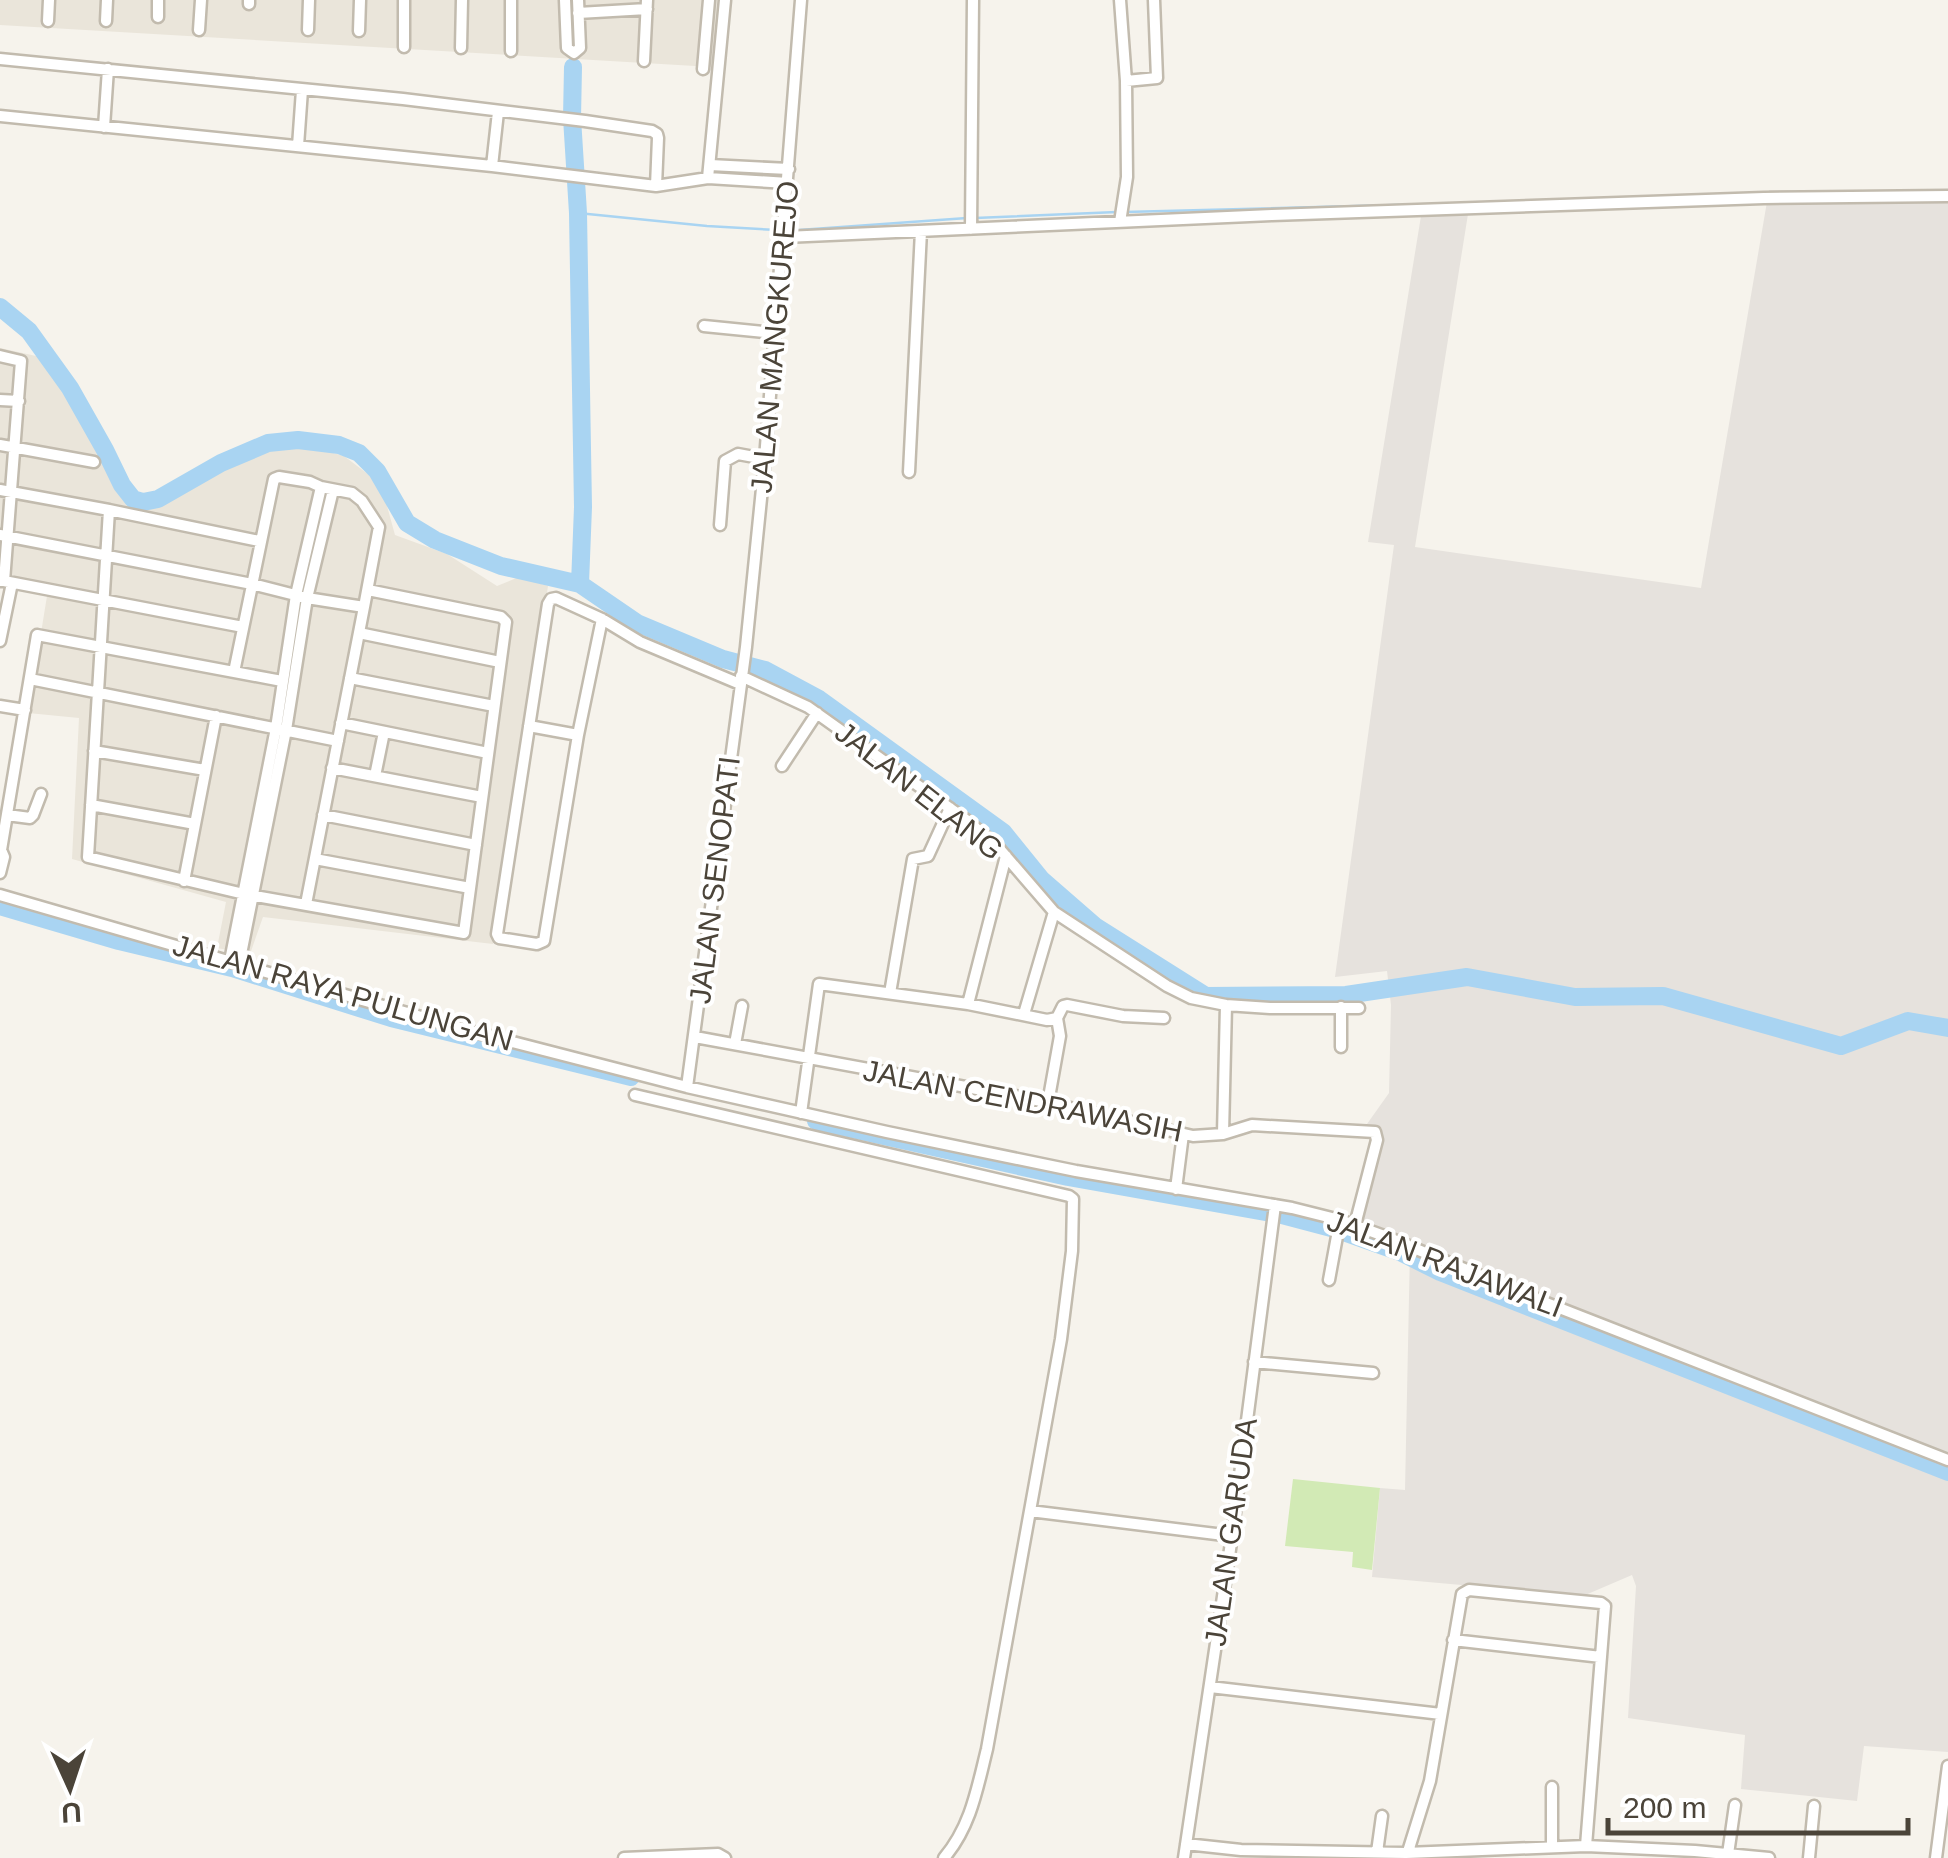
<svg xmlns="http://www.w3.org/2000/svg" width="1948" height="1858" viewBox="0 0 1948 1858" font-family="Arial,sans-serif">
<rect width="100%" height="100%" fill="#f6f3ec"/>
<path fill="#eae5da" d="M 0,0 L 721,0 L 712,67 L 0,25 Z
M 0,348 L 45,358 L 112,478 L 136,513 L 286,440 L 344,456 L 381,484 L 395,535 L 447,554 L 497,586 L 519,577 L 548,586 L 493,944 L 263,917 L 250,954 L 217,948 L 226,902 L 72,859 L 79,718 L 28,713 L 47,596 L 0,584 Z"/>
<path fill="#e6e2dd" d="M 1769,190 L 1948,190 L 1948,1752 L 1864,1746 L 1857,1801 L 1741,1789 L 1745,1735 L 1628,1718 L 1636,1586 L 1632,1575 L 1583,1596 L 1372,1577 L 1380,1488 L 1405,1490 L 1410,1249 L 1361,1227 L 1382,1128 L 1367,1124 L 1389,1093 L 1391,1005 L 1387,971 L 1335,977 L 1394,545 L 1368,542 L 1421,216 L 1468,214 L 1415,547 L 1701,588 Z"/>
<path fill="#d2eab5" d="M 1293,1479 L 1380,1488 L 1372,1570 L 1352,1567 L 1353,1552 L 1285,1546 Z"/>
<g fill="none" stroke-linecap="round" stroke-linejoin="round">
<path stroke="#a9d4f2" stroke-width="2.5" d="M 1125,212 L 1512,202
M 578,213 L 707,226 L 777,230
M 975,218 L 1117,212
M 785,231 L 967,218"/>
<path stroke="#a9d4f2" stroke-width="18" d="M 573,67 L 572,118 L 578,213 L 583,507 L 580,584
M 0,307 L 29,331 L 70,388 L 105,450 L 122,485 L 133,499 L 143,502 L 158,499 L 221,463 L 268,443 L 298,440 L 339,445 L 359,453 L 377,471 L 407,523 L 435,540 L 501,566 L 580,584 L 637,623 L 723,659 L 765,670 L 819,699 L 1003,832 L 1041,879 L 1095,926 L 1206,996 L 1346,995 L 1467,977 L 1575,997 L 1663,996 L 1841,1046 L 1908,1021 L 1948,1028
M 0,906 L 119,941 L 232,968 L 391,1018 L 631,1077
M 816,1121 L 1068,1177 L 1282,1215 L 1335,1229 L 1400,1252 L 1440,1272 L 1948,1472"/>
<defs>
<path id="minor" d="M 565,0 L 567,48 L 574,53 L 580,48 L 578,0
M 1120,0 L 1126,81 L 1127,177 L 1120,222
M 249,4 L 249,0
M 578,13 L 647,9
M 158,17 L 158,0
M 48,21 L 49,0
M 106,21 L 107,0
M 199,30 L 201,0
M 308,30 L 309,0
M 359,31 L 360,0
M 404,47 L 404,0
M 461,48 L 462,0
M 511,51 L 511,0
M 0,59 L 403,99 L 585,121 L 652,131 L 657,134 L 658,138 L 656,186
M 644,61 L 647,0
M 703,69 L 709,0
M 1126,81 L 1157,78 L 1154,0
M 0,116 L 492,166 L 656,186 L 708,178 L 788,183
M 104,127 L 108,69
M 298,146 L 302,90
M 710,165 L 789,169
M 492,166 L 498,112
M 708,178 L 725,0
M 971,229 L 973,0
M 785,237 L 1272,215 L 1764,198 L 1948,196
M 704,326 L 775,333
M 0,356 L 21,361 L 4,581 L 0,581
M 0,400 L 19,401
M 0,445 L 94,462
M 909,472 L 921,231
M 0,490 L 109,510 L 88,857 L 244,894 L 464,933 L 506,622 L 501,617 L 368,590
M 109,510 L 259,541
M 720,525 L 725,461 L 738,454 L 765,459
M 0,535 L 252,584 L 307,598 L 364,607 L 379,527 L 362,501 L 352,493 L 321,487 L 310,482 L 279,477 L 274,479 L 234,672
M 4,581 L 243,627
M 602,619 L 578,735 L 544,941 L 537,944 L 499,938 L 497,934 L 548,604 L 551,599 L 556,598 L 602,619 L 640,642 L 740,684
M 359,633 L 500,662
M 0,641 L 12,583
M 741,676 L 808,707 L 965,819 L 997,846 L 1054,912 L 1167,986 L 1191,998 L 1226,1005 L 1270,1008 L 1359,1008
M 350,678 L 494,706
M 30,679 L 338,741
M 0,706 L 25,710
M 341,723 L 488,753
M 529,726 L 578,735
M 94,751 L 205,770
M 782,766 L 817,713
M 332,768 L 482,797
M 375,776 L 384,732
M 91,805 L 195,824
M 7,815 L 30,818 L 33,815 L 41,794
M 323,815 L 476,845
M 315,859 L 470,888
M 0,873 L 4,857 L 1,850 L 37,635 L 282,681
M 184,881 L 216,716
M 0,895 L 466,1030 L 687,1087 L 887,1132 L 1076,1171 L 1292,1208 L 1340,1220 L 1387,1237 L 1549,1304 L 1948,1460
M 306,904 L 364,607
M 230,961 L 276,728 L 296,595 L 321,487
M 239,964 L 286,730 L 307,598 L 333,490
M 890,993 L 913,859 L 928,856 L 950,808
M 968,1004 L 1006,856
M 1024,1014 L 1054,912
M 695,1037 L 1031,1099 L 1193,1136 L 1223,1134 L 1252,1125 L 1375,1132 L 1377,1140 L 1355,1225
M 735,1044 L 742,1006
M 1341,1047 L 1341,1007
M 687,1087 L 746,647 L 765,459 L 801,0
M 635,1095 L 1069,1196 L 1073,1199 L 1072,1251 L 1061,1339 L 987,1749 C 977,1789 971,1826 944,1858
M 1048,1103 L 1060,1036 L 1057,1018
M 801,1113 L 819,984 L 968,1004 L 1047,1020 L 1057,1018 L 1063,1006 L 1067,1005 L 1123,1016 L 1164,1018
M 1223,1134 L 1226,1005
M 1176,1189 L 1183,1134
M 1329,1280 L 1340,1220
M 1254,1362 L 1373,1373
M 1030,1511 L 1232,1536
M 1453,1640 L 1601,1657
M 1210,1687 L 1441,1714
M 1186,1844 L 1241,1850 L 1406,1853 L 1586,1846 L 1695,1851 L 1769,1858
M 1552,1847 L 1552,1787
M 1377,1852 L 1382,1816
M 1728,1854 L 1735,1805
M 624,1858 L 718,1854 L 725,1858
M 1184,1858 L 1232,1536 L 1275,1205
M 1406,1858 L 1430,1781 L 1462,1594 L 1469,1590 L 1601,1603 L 1605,1606 L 1586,1846
M 1809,1858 L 1814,1806
M 1936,1858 L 1948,1766"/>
</defs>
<use href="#minor" stroke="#c2bbae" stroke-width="15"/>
<use href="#minor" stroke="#fff" stroke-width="10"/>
</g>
<g text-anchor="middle" stroke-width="8" stroke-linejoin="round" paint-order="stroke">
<g font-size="30" fill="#4b4439" stroke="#fff">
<text transform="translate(775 337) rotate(-85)" y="10">JALAN MANGKUREJO</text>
<text transform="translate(919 791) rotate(38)" y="10">JALAN ELANG</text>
<text transform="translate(715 880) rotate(-83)" y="10">JALAN SENOPATI</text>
<text transform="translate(343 993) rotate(16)" y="10">JALAN RAYA PULUNGAN</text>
<text transform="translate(1023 1101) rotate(11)" y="10">JALAN CENDRAWASIH</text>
<text transform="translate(1445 1264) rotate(21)" y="10">JALAN RAJAWALI</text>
<text transform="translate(1231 1532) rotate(-82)" y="10">JALAN GARUDA</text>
</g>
</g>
<g transform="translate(70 1788) rotate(177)" stroke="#ffffff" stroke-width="8" paint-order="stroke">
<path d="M0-8L18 38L0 25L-18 38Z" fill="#4b4439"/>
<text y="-15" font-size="28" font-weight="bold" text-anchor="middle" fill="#4b4439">U</text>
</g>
<path d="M1608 1818v15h300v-15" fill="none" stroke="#4b4439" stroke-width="5"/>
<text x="1623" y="1818" font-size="30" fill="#4b4439" stroke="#ffffff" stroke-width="8" paint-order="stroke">200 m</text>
</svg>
